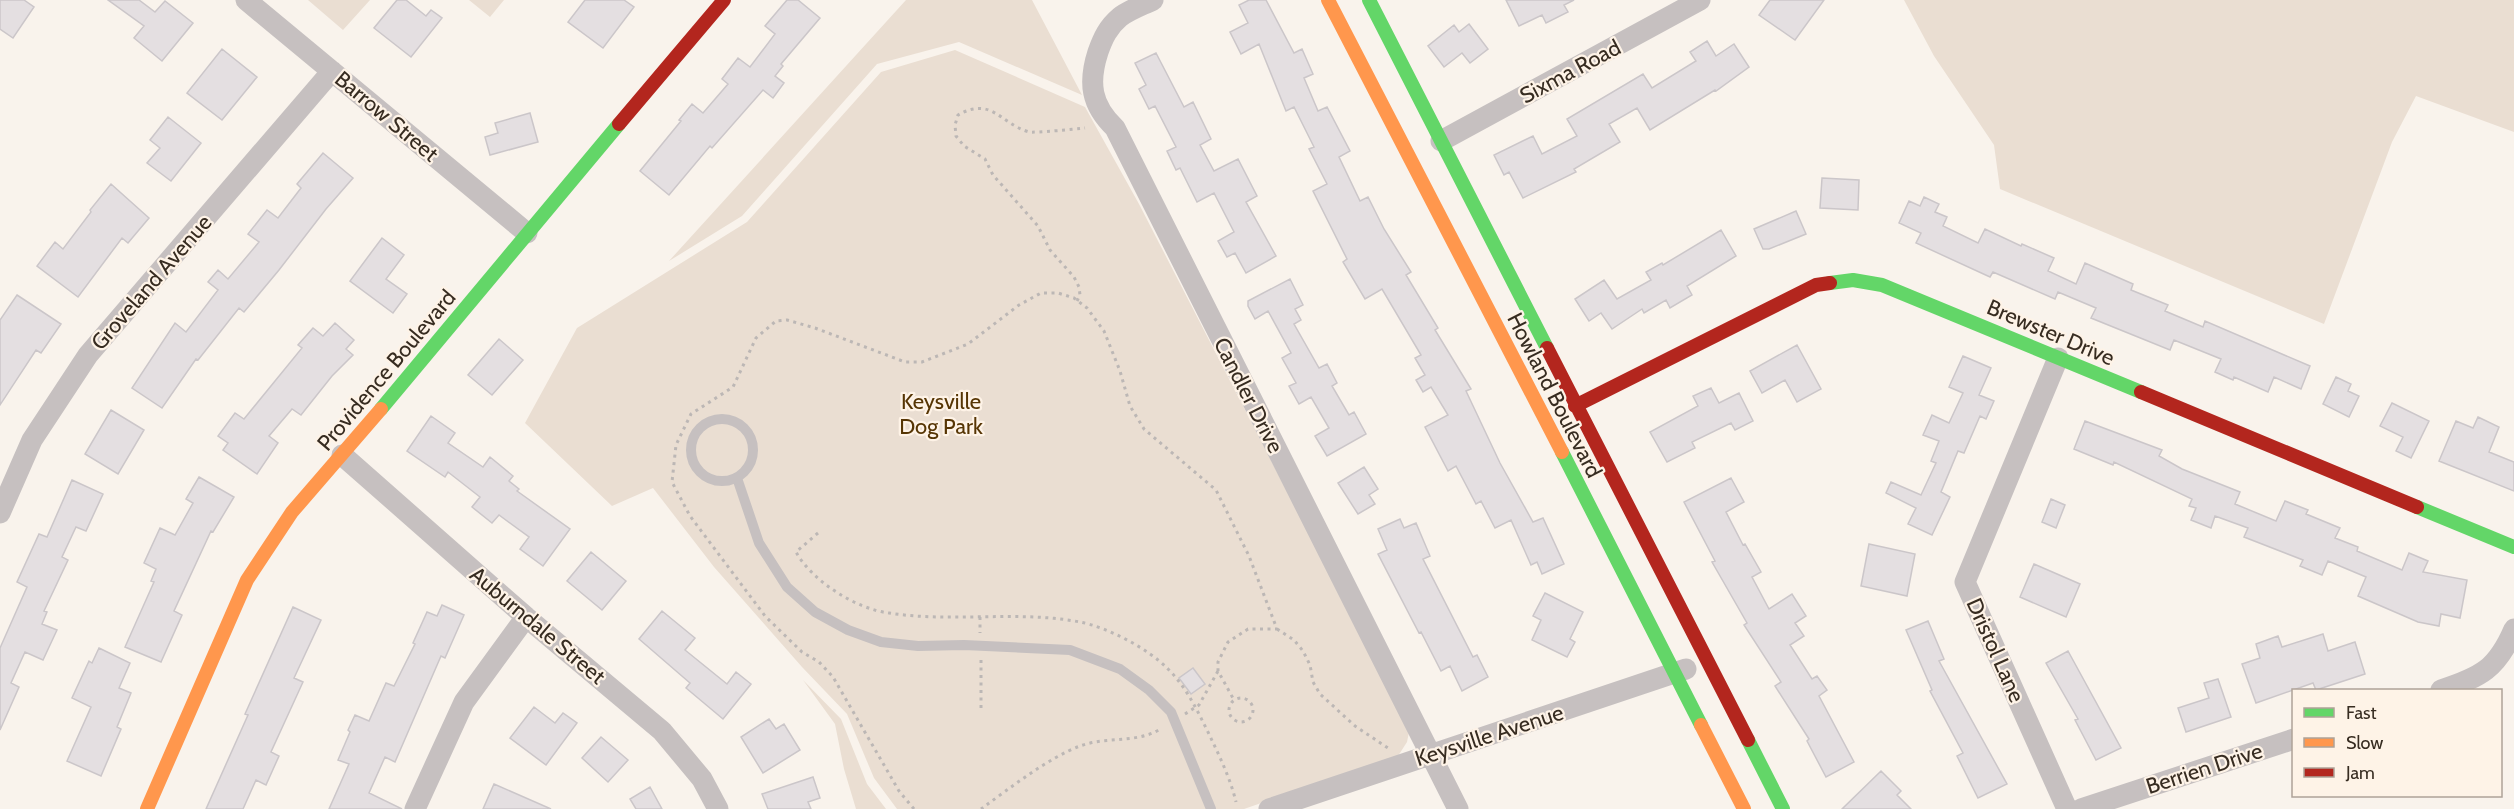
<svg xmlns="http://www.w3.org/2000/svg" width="2514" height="809" viewBox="0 0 2514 809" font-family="Cabin,sans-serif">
<rect width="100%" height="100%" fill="#f9f3ec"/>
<path fill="#eaded2" d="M 308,0 L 370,0 L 343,30 Z
M 469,0 L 504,0 L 490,17 Z
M 906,0 L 1032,0 L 1082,95 L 959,42 L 877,64 L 742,216 L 669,261 Z
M 1904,0 L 2514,0 L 2514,132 L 2416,96 L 2392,142 L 2324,324 L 2000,189 L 1994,145 L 1934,56 Z
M 955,50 L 1085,107 L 1139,204 L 1382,676 L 1409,732 L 1407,742 L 1398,756 L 1244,809 L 897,809 L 874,778 L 847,714 L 802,667 L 714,567 L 653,488 L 612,506 L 525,423 L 577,328 L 747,222 L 881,72 Z
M 803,680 L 841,719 L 867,784 L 886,809 L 856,809 L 844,769 L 835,724 Z"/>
<path fill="#e4dfe1" stroke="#cbc6c9" stroke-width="1.5" d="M 0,0 L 24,0 L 34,7 L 13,38 L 0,29 Z
M 108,0 L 139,0 L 155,12 L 165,1 L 193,23 L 162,61 L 134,38 L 144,26 Z
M 397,0 L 406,0 L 426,16 L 431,10 L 442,18 L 411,57 L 374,28 Z
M 585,0 L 624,0 L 634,7 L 603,48 L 568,22 Z
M 787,0 L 798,0 L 820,18 L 781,64 L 783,66 L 775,76 L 784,83 L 773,98 L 763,90 L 712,148 L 710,146 L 669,195 L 640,171 L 681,121 L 679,120 L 692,104 L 703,113 L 728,84 L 722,79 L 738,58 L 750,67 L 775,34 L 765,26 Z
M 1249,0 L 1266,0 L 1294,53 L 1302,49 L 1313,74 L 1304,78 L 1318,111 L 1327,107 L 1350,151 L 1339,157 L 1360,201 L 1368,197 L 1384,229 L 1411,272 L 1406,275 L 1438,328 L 1435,330 L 1471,389 L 1466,391 L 1500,463 L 1533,522 L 1543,518 L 1564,564 L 1542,574 L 1537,562 L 1531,565 L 1511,520 L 1495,528 L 1481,501 L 1476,504 L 1456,466 L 1448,471 L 1425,427 L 1448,415 L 1431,387 L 1423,392 L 1416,380 L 1425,375 L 1415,358 L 1421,355 L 1382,289 L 1365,299 L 1343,262 L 1347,259 L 1313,191 L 1327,184 L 1309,149 L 1314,147 L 1294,107 L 1286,111 L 1259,44 L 1241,54 L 1230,32 L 1248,23 L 1239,5 Z
M 1506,0 L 1574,0 L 1564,5 L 1568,12 L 1546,23 L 1542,15 L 1519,26 Z
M 1770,0 L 1824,0 L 1795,40 L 1759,15 Z
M 1469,24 L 1488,49 L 1470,63 L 1462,53 L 1444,67 L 1428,46 L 1454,25 L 1459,32 Z
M 1707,41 L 1716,56 L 1734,44 L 1749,67 L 1716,91 L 1715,90 L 1650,130 L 1637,108 L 1609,124 L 1620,142 L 1574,169 L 1576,172 L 1523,198 L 1509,172 L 1504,175 L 1494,155 L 1533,136 L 1542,154 L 1577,136 L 1567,119 L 1643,74 L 1652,88 L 1696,61 L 1690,52 Z
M 222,49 L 257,77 L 222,120 L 187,93 Z
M 1156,53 L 1184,107 L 1193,102 L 1211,139 L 1200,145 L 1214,171 L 1238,159 L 1257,196 L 1246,202 L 1276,256 L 1246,273 L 1235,253 L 1227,257 L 1218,241 L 1234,232 L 1214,193 L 1197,202 L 1180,168 L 1176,170 L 1167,151 L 1176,147 L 1155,106 L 1149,109 L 1139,89 L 1146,85 L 1135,63 Z
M 530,113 L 538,142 L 490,155 L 485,137 L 498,133 L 495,123 Z
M 168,117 L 201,143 L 171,181 L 147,163 L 160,148 L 150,140 Z
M 323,153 L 353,178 L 326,209 L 279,270 L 244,312 L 239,308 L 198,360 L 196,359 L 162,408 L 132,388 L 175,323 L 186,332 L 218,290 L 208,282 L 218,270 L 228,279 L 259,242 L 248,234 L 267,210 L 278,218 L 301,188 L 297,184 Z
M 1822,178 L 1859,180 L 1858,210 L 1820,208 Z
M 111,184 L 149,218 L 128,243 L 122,238 L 78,297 L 37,266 L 55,242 L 63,249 L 91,212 L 90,210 Z
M 1924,197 L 1939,204 L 1935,212 L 1947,217 L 1943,226 L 1978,243 L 1985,229 L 2021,246 L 2022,244 L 2054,258 L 2048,271 L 2076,284 L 2085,263 L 2133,284 L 2131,290 L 2168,305 L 2165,311 L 2203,327 L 2205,321 L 2310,366 L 2301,389 L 2274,377 L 2268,392 L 2234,377 L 2233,380 L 2215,372 L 2221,359 L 2174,340 L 2170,350 L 2091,318 L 2096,308 L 2058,292 L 2055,299 L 1993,272 L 1990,277 L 1916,243 L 1921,233 L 1899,223 L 1909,201 L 1920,206 Z
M 1796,211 L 1806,234 L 1769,249 L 1763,249 L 1754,229 Z
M 1721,230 L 1736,256 L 1687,286 L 1692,295 L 1670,308 L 1666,300 L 1644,313 L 1642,309 L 1612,329 L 1601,313 L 1589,321 L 1575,299 L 1604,280 L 1617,299 L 1651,280 L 1646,272 L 1662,263 L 1663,265 Z
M 382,238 L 404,255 L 386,279 L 407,294 L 393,313 L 350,281 Z
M 1290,279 L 1303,305 L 1295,309 L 1301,320 L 1294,324 L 1319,368 L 1327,364 L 1337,383 L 1332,386 L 1349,415 L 1354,412 L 1366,434 L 1327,456 L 1315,436 L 1329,428 L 1311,397 L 1299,404 L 1289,386 L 1296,383 L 1282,358 L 1291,353 L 1268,311 L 1255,319 L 1248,306 L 1248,301 Z
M 17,295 L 61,324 L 41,353 L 36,350 L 0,405 L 0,320 Z
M 335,323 L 354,340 L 346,349 L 353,355 L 332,376 L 301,415 L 292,409 L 269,436 L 278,443 L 257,474 L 223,450 L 228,443 L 218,436 L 235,413 L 244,419 L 302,348 L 298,345 L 313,328 L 323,336 Z
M 499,339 L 523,360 L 492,395 L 468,375 Z
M 1797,345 L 1821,389 L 1797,402 L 1785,380 L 1762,393 L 1750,371 Z
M 1963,356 L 1991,368 L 1979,395 L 1994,401 L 1986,419 L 1980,416 L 1964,453 L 1958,451 L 1941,492 L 1950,497 L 1932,535 L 1908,524 L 1916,508 L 1886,493 L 1891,482 L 1921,495 L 1936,463 L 1931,461 L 1939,441 L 1923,435 L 1932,415 L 1949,423 L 1963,393 L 1949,387 Z
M 2336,377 L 2351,384 L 2348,391 L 2359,396 L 2349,417 L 2323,404 Z
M 1711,388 L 1719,403 L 1739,393 L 1753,421 L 1735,430 L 1731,423 L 1692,442 L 1695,448 L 1667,462 L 1650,432 L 1698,406 L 1693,396 Z
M 2392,403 L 2429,421 L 2411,458 L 2396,451 L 2403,437 L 2380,426 Z
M 111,410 L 144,430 L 118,474 L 85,454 Z
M 431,416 L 455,433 L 448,443 L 483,467 L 490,457 L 513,476 L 509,481 L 519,489 L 517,491 L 570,529 L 543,566 L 520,549 L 529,537 L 499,515 L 492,523 L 472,507 L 480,497 L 448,472 L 445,477 L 407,451 Z
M 2478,417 L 2499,427 L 2489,452 L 2514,462 L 2514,491 L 2439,461 L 2456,421 L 2473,428 Z
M 2085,421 L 2162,450 L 2159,456 L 2182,469 L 2240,492 L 2235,504 L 2276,521 L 2285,501 L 2308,510 L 2306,514 L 2340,528 L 2335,538 L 2358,547 L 2357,551 L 2402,570 L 2409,553 L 2428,561 L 2423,572 L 2467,580 L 2460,618 L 2441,614 L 2439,626 L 2418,622 L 2358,596 L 2366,577 L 2328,561 L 2322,575 L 2300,566 L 2303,560 L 2244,537 L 2248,528 L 2215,516 L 2211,528 L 2191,520 L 2196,508 L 2189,506 L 2192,499 L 2114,462 L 2113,465 L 2074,449 Z
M 1364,467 L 1378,489 L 1369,495 L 1375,504 L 1358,514 L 1338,483 Z
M 199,477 L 234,497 L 213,532 L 211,531 L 174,611 L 182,615 L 161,662 L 125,647 L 154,582 L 151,581 L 156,569 L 144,563 L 160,528 L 175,535 L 193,503 L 186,499 Z
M 1731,478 L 1744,502 L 1726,512 L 1743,545 L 1745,544 L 1761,572 L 1752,577 L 1769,609 L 1792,594 L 1806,616 L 1795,623 L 1804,636 L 1790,645 L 1812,679 L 1817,676 L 1827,690 L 1819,696 L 1854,762 L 1826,777 L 1807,741 L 1809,739 L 1775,686 L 1781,682 L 1744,625 L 1747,623 L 1712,562 L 1715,561 L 1684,502 Z
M 72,480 L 103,494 L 86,531 L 76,527 L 62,557 L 68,560 L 44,611 L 47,612 L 42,624 L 57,630 L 43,660 L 25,652 L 11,683 L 19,687 L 0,730 L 0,648 L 27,587 L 17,582 L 39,534 L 47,537 Z
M 2051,499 L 2065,505 L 2056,528 L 2042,522 Z
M 1400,519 L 1404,528 L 1416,523 L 1430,556 L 1423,559 L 1473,657 L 1477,655 L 1488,677 L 1462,691 L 1450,666 L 1441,671 L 1421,632 L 1419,633 L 1378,554 L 1387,550 L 1378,529 Z
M 1869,544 L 1915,554 L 1907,596 L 1861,586 Z
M 591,552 L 626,581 L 602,610 L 567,581 Z
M 2034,564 L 2080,584 L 2066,617 L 2020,597 Z
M 1545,593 L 1583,612 L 1570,639 L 1575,642 L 1567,657 L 1532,640 L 1541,620 L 1533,616 Z
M 442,605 L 464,615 L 445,658 L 441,656 L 395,762 L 385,757 L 369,793 L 402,809 L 329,809 L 349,764 L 338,760 L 350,732 L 348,730 L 355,715 L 369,721 L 386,683 L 394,686 L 415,644 L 413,643 L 427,612 L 437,616 Z
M 293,607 L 321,620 L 294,678 L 303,682 L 271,752 L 279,756 L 266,785 L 256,780 L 243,809 L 206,809 L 248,715 L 245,714 Z
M 662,611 L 695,638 L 685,650 L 727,684 L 736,672 L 751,684 L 723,719 L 686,688 L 690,683 L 639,639 Z
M 1928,621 L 1944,659 L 1939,661 L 2007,784 L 1978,798 L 1957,756 L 1963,753 L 1930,691 L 1932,690 L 1906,630 Z
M 2323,634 L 2328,651 L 2355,642 L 2365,674 L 2316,690 L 2313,683 L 2256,703 L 2242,664 L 2260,658 L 2256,644 L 2278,636 L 2282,647 Z
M 99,648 L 130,663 L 119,688 L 131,693 L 117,727 L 121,729 L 101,776 L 67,761 L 91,707 L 72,698 L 89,661 L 92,663 Z
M 2068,651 L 2121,748 L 2096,760 L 2075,720 L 2078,719 L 2046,663 Z
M 1193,668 L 1205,684 L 1191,694 L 1179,678 Z
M 2218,679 L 2231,717 L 2186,732 L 2178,708 L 2209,698 L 2204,683 Z
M 534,707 L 555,723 L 563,713 L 577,723 L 546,765 L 510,738 Z
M 769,719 L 776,729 L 784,724 L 800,750 L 763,773 L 741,737 Z
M 601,737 L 628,760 L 608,782 L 582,758 Z
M 1881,771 L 1901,791 L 1897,795 L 1911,809 L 1842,809 Z
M 813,777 L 820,798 L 808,802 L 811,809 L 768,809 L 762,794 Z
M 494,784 L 551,809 L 483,809 Z
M 650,787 L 662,809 L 636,809 L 630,799 Z"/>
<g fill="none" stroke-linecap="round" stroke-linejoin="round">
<path stroke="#bcb7b5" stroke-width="3" stroke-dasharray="3 4.5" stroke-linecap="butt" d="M 1077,301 L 1080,295 L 1079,287 L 1074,277 L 1050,250 L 1038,226 L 993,175 L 985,159 L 964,146 L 956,136 L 955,125 L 958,115 C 992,96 999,123 1029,132 C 1033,133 1078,129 1085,128
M 818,533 L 796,552 C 812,581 856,609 889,613 C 952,623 1017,610 1080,622 C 1107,627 1149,649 1168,669 C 1186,687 1196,708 1207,730 C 1218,753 1230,777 1236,802
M 980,617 L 980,633
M 1277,629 L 1294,640 L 1303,651 L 1310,665 L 1313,682 L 1320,694 L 1355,726 L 1388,748
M 981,660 L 981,712
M1229 710a12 12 0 1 1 24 0a12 12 0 1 1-24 0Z
M 1185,714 L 1199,705 L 1218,671
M 914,809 L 899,791 L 833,677 L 819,662 L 802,652 L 765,616 L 690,516 L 672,482 L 676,445 L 691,414 L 733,387 L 756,338 L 776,321 L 787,320 L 815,328 L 905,362 L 922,362 L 968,344 L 1019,305 L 1041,293 L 1058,293 L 1074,298 L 1087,308 L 1104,331 L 1120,371 L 1130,406 L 1144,429 L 1216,490 L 1249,556 L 1277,629 L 1248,629 L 1228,642 L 1218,662 L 1218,671 L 1234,700
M 981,809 C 1010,788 1048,758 1080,746 C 1107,736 1138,744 1162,728"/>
<path stroke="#c6c0c0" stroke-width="10" d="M691 450a31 31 0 1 1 62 0a31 31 0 1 1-62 0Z
M 737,478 L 759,543 L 787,587 L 815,612 L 848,630 L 881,642 L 918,646 L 964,645 L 1070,650 L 1120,669 L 1149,690 L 1171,712 L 1211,809"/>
<path stroke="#c6c0c0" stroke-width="21" d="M 246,0 L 527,233
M 1153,0 C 1143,5 1129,10 1120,17 C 1108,27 1103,38 1098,52 C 1088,83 1091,105 1115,128 L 1458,809
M 1441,141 L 1700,0
M 2058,358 L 1965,582 L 2067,809
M 342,455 L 526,617 L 662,731 L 702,779 L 718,809
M 0,513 L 32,440 L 88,355 L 332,71
M 2441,690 C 2481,677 2497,669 2514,629
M 415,809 L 464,702 L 526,617
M 1269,809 L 1686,669
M 2081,809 L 2294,739"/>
<path stroke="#63d668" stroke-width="14" d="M 1369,0 L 1547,348
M 1830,283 L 1853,280 L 1882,285 L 2141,392
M 381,409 L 619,124
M 1562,452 L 1701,725
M 2417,507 L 2514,547
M 1748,740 L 1783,809"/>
<path stroke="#ff974d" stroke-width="14" d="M 1328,0 L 1562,452
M 1701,725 L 1744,809
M 147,809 L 247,580 L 292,512 L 381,409"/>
<path stroke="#b3261e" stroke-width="14" d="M 619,124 L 724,0
M 1547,348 L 1748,740
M 2141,392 L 2417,507
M 1575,406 L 1816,285 L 1830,283"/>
</g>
<g text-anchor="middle" stroke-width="4.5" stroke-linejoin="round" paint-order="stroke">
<g font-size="22" fill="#372c21" stroke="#fef3e7">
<text transform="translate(1570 71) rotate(-28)" y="8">Sixma Road</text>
<text transform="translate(387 116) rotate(40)" y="8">Barrow Street</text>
<text transform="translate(151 282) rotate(-49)" y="8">Groveland Avenue</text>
<text transform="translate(2051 332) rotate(23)" y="8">Brewster Drive</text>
<text transform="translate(386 370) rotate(-50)" y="8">Providence Boulevard</text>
<text transform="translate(1249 395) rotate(63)" y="8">Candler Drive</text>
<text transform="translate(1555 395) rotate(63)" y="8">Howland Boulevard</text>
<text transform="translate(538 625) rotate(40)" y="8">Auburndale Street</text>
<text transform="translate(1996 650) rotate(66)" y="8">Dristol Lane</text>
<text transform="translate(1489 735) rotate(-18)" y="8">Keysville Avenue</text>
<text transform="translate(2204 768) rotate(-18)" y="8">Berrien Drive</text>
</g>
<g font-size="22" fill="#563504" stroke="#fef3e7">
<text x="941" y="409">Keysville<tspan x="941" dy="25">Dog Park</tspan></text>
</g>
</g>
<rect x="2292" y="689" width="210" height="108" fill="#fef3e7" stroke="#aea398" stroke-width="1.5"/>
<rect x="2304" y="708" width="30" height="9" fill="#63d668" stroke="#aea398" stroke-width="1.5"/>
<text x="2346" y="719" font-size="18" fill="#372c21">Fast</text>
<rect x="2304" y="738" width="30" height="9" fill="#ff974d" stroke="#aea398" stroke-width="1.5"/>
<text x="2346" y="749" font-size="18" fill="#372c21">Slow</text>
<rect x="2304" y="768" width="30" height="9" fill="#b3261e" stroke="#aea398" stroke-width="1.5"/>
<text x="2346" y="779" font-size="18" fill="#372c21">Jam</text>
</svg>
